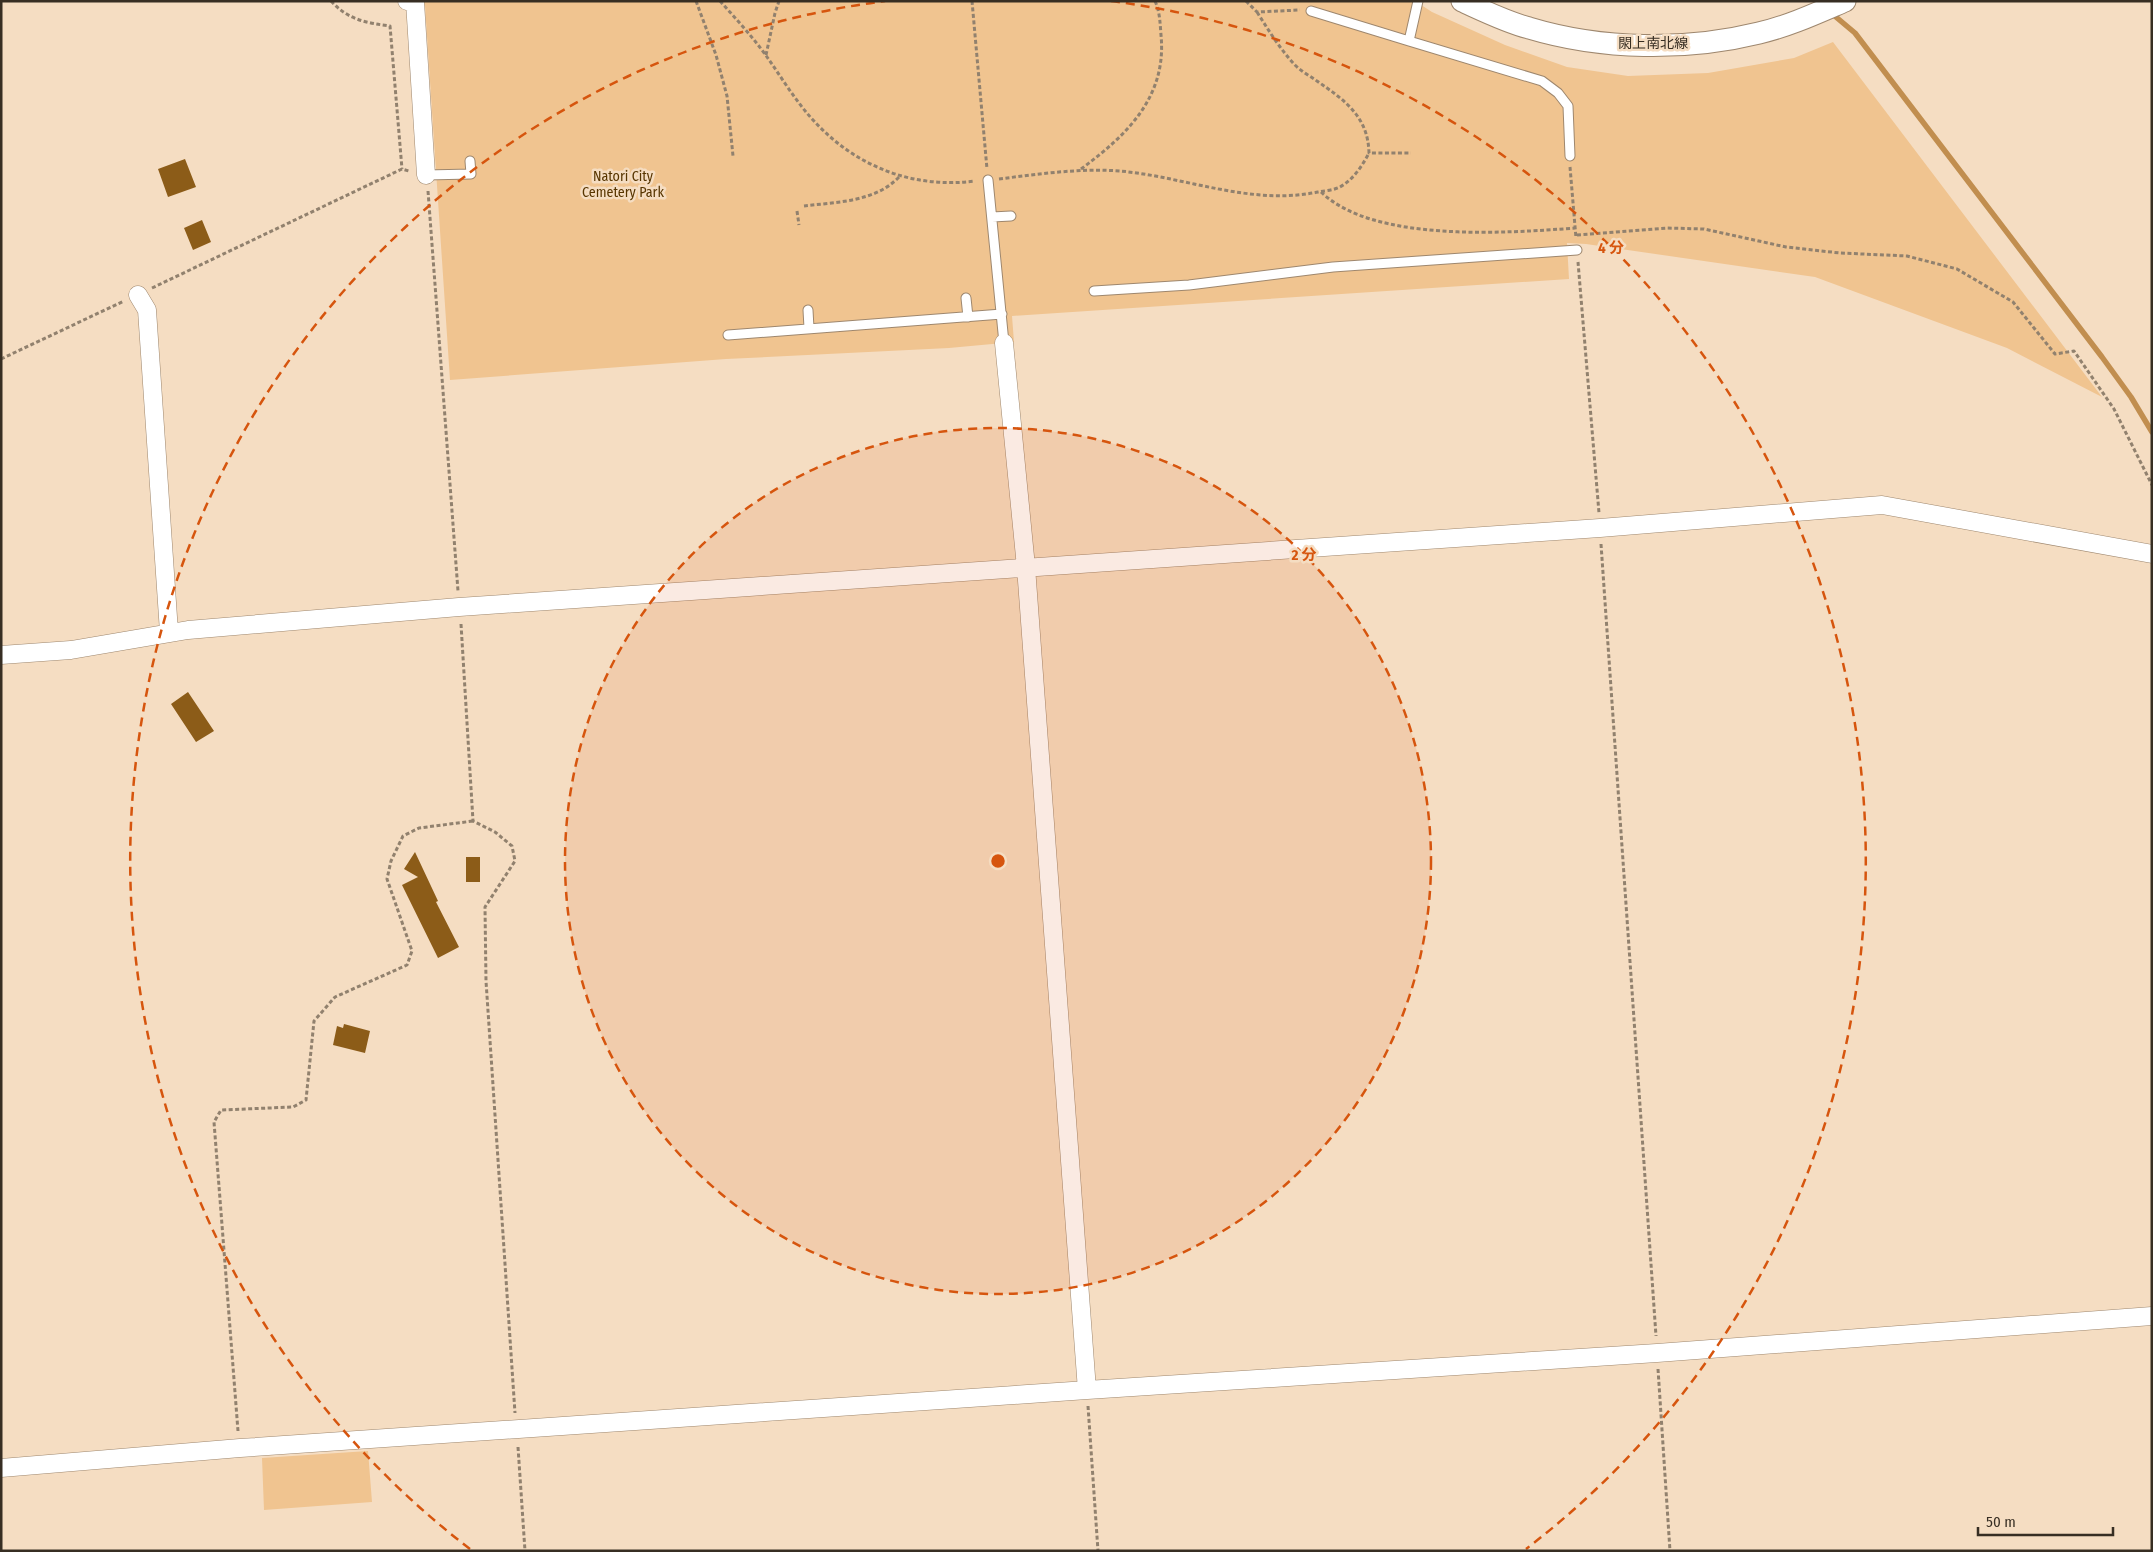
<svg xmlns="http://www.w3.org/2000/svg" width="2153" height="1552" viewBox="0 0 2153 1552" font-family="'Fira Sans Condensed','Noto Sans JP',sans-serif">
<rect width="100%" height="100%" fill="#f5ddc2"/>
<path fill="#f0c490" d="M 411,1 L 1415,1 L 1432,12 L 1505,45 L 1567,67 L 1628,76 L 1708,73 L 1794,58 L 1833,42 L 2102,397 L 2007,348 L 1815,277 L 1586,244 L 1567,243 L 1569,279 L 1012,316 L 1014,342 L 949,348 L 726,359 L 450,380 L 425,6 Z
M 368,1451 L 372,1502 L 264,1510 L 262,1458 Z"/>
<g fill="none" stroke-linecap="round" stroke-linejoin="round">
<path stroke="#c18e4f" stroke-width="5.5" d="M 1830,12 L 1855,33 L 2102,357 L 2131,397 L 2152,432"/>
</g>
<path fill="#8c5c18" d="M 185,159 L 196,187 L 168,197 L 158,169 Z
M 202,220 L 211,242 L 193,250 L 184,228 Z
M 188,692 L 214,731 L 196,742 L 171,704 Z
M 415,852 L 438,901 L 436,902 L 459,947 L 438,958 L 402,885 L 418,877 L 404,869 Z
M 466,857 L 480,857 L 480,882 L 466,882 Z
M 344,1024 L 370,1031 L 365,1053 L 333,1045 L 337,1026 L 343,1028 Z"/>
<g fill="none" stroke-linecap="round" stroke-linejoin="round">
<defs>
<path id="service" d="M 1418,1 L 1409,41 L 1542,81 L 1558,93 L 1568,106 L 1570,156
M 1311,11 L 1409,41
M 426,175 L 471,174 L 470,161
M 988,180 L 1004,343
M 992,217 L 1011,216
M 1094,291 L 1189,285 L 1333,267 L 1577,250
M 966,298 L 968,317
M 808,310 L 809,328
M 728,335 L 1002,314"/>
<path id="minor" d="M 407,1 L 415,2 L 426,175
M 138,295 L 147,310 L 169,632
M 1,655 L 71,650 L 188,630 L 459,607 L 1600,528 L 1882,505 L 2152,554
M 1087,1390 L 1657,1353 L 2152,1316
M 1,1468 L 240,1448 L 1087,1390 L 1026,567 L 1004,343"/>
<path id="tertiary" d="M 1462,1 C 1484,11 1506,22 1529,28 C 1602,50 1686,51 1759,33 C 1789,26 1817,13 1845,1"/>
</defs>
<use href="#service" stroke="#9e876e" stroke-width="11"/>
<use href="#minor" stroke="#9e876e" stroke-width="19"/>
<use href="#tertiary" stroke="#9e876e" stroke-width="23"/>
<path stroke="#91816e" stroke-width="3" stroke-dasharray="4 2.5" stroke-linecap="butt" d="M 331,1 C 348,20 367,23 390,26 L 402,169
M 696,1 L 716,55 L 727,96 L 733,156
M 720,1 C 736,19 753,37 767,57 C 782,78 796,102 814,121 C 856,167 914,189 975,181
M 972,1 L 987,169
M 1246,1 L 1257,12 L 1300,10
M 1257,12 C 1269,31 1280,49 1295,65 C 1302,72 1310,76 1317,81 C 1346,101 1368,117 1369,153 L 1411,153
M 766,55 L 775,13 L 779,1
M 1570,167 L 1576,238
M 1081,169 C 1127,135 1167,97 1161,35 C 1160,23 1160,12 1155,1
M 999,179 C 1039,174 1079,168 1120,171 C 1186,177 1251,206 1318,192 C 1325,191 1334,190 1340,187 C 1354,179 1362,166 1369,153
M 428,191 L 458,591
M 1321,192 C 1374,243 1506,233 1576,228
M 804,206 C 837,202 875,202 899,177
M 797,211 L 799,225
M 1577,235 L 1667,228 L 1704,229 L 1786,247 L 1840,253 L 1907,256 L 1957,269 L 2013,302 L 2055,354 L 2074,351 L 2114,409 L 2152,485
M 1578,262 L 1599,513
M 152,288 L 402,169 L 409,171
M 1,359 L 124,301
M 1601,544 L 1656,1336
M 461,624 L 473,821 L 495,832 L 512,846 L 515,861 L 485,907 L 486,981 L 515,1413
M 1658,1369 L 1670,1551
M 1088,1406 L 1098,1551
M 238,1431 L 214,1122 L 221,1110 L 293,1107 L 306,1100 L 314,1021 L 335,997 L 407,965 L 412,951 L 387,879 L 391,861 L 403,836 L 419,828 L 473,821
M 518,1447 L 525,1551"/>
<use href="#service" stroke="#fff" stroke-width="9"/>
<use href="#minor" stroke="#fff" stroke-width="18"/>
<use href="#tertiary" stroke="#fff" stroke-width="21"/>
</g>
<circle cx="998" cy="861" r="433" fill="#d6550e" fill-opacity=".12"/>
<g fill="none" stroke="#d6550e" stroke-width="2.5" stroke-dasharray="9 6">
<circle cx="998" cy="861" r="433"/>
<path d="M470 1549A867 867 0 0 1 885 1M1111 1A867 867 0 0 1 1526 1549"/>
</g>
<g text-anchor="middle" stroke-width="5" stroke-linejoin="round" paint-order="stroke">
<g font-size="14" fill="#372e23" stroke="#f5ddc2">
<text x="1653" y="48">閖上南北線</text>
</g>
<g font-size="14" fill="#573500" stroke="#f5ddc2">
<text x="623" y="181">Natori City<tspan x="623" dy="16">Cemetery Park</tspan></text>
</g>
</g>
<circle cx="998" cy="861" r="8" fill="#d6550e" stroke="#f5ddc2" stroke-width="2.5"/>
<g font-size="15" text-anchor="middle" font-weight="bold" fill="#d6550e" stroke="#f5ddc2" stroke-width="5" stroke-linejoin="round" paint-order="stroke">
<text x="1611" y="253">4 分</text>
<text x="1304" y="560">2 分</text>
</g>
<rect width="2153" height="1552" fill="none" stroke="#372e23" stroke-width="5"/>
<path d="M1978 1527v8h135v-8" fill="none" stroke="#372e23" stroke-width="2.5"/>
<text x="1986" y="1527" font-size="15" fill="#372e23" stroke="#f5ddc2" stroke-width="4" paint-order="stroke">50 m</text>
</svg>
